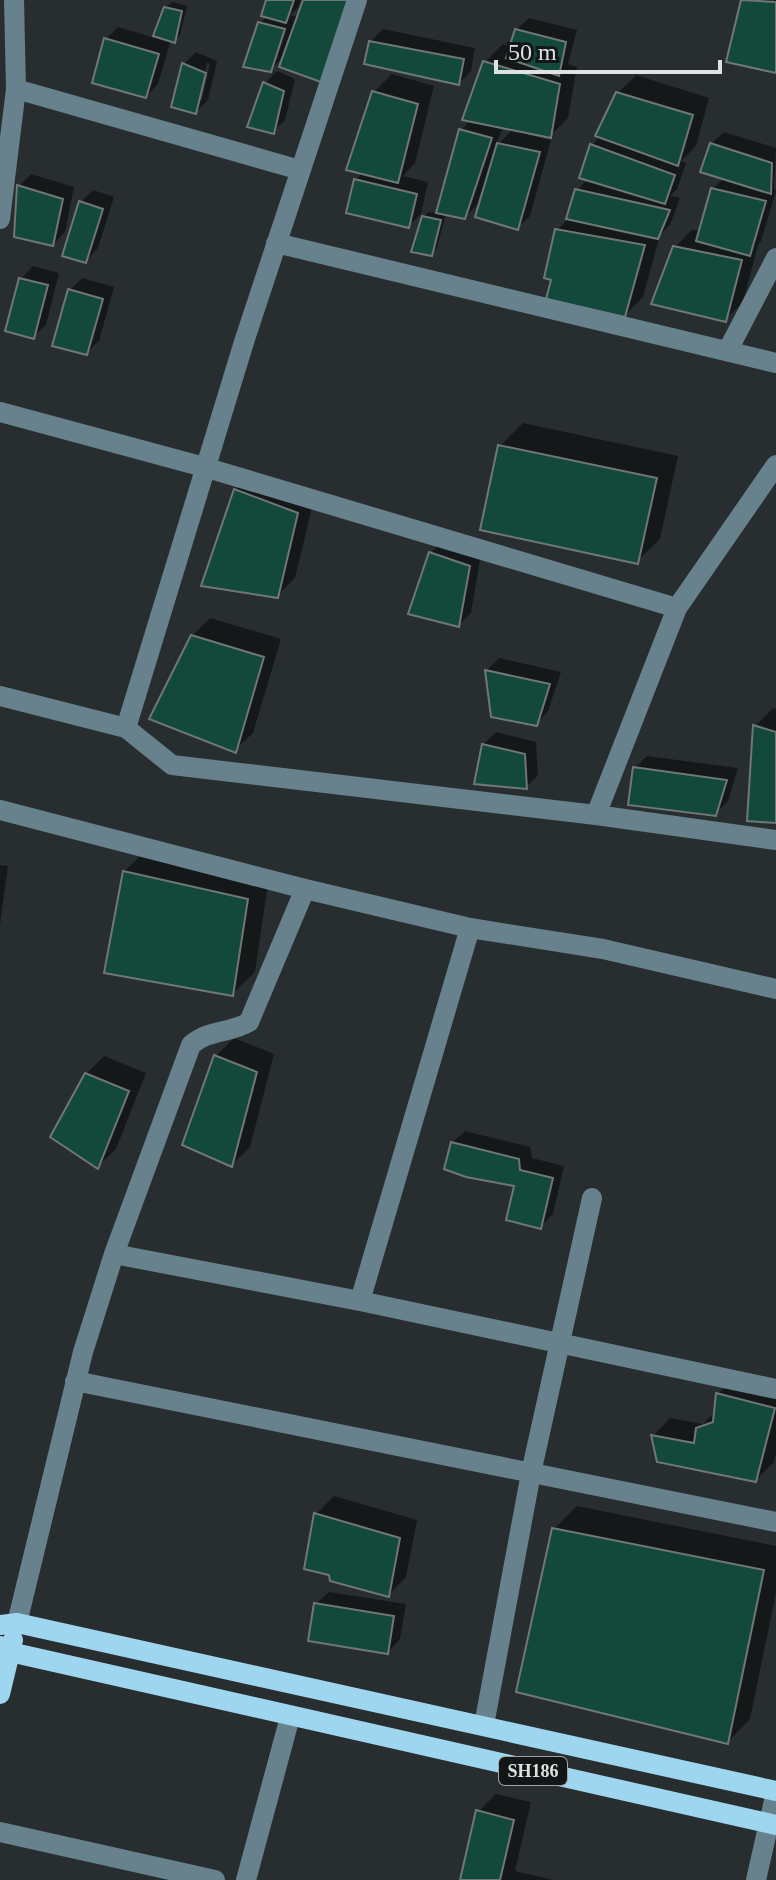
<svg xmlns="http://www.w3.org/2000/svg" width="776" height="1880" viewBox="0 0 776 1880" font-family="Georgia,serif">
<rect width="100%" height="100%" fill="#282e2f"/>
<path fill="#0007" fill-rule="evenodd" d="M 268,0 L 301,0 L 298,8 L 290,15 L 299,17 L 305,0 L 285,55 L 270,70 L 260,23 L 267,16 Z
M 743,0 L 776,0 L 776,71 L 728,61 Z
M 172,2 L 187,6 L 180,35 L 174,41 L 171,40 L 158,84 L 146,96 L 106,39 L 118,27 L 155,38 L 166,8 Z
M 529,18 L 577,30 L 568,64 L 577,67 L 568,118 L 550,136 L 529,131 L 528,135 L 551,140 L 530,216 L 517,228 L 481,191 L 477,205 L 465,217 L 446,213 L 437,248 L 431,254 L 423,217 L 429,212 L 438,213 L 461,130 L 471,120 L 485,62 L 503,44 L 511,47 L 516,30 ZM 503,126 L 514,128 L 496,146 Z
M 383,29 L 475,48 L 471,71 L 459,83 L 371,41 Z
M 196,52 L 217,61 L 208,100 L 196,112 L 184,64 ZM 207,63 L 210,64 L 202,100 L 198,100 Z
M 277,71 L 295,79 L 285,120 L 273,132 L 250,126 L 265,83 Z
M 392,74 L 434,86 L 415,163 L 403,176 L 428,182 L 421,214 L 408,226 L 356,180 L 363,172 L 374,92 Z
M 636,75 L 709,98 L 696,146 L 681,161 L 686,163 L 677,189 L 670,196 L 680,198 L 670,225 L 660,235 L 643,297 L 625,315 L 553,279 L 557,230 L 568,219 L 577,190 L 588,179 L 592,145 L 601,136 L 618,93 Z
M 724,132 L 776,148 L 774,188 L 776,191 L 761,241 L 758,245 L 743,302 L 725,320 L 674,248 L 692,230 L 701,231 L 713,189 L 724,178 L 711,144 Z
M 31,174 L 74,187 L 65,232 L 53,244 L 19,186 Z
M 93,190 L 114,197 L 98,248 L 86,261 L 80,203 Z
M 33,266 L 59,273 L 46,325 L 33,337 L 21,279 Z
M 82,278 L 114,287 L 99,341 L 86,353 L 70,290 Z
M 523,423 L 678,456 L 660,539 L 637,561 L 500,446 Z
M 253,472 L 315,495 L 295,578 L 277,596 L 235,490 Z
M 443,540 L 481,554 L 471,613 L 458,625 L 431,553 Z
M 210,618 L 281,639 L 253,733 L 235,750 L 192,636 Z
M 499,658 L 561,672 L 548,711 L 536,724 L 493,715 L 487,670 Z
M 773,708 L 776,709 L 776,821 L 755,726 Z
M 496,732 L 536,742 L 538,775 L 526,787 L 483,745 Z
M 647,756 L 738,768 L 728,801 L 715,814 L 635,768 Z
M 147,849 L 269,877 L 255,972 L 232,994 L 124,872 Z
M 0,865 L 8,866 L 0,925 Z
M 234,1038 L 274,1054 L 250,1147 L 232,1165 L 216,1056 Z
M 104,1056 L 146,1073 L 116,1149 L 98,1166 L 86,1074 Z
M 465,1131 L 530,1147 L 532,1158 L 564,1166 L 553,1214 L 541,1226 L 517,1184 L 452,1143 Z
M 735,1376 L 776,1386 L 776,1453 L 774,1462 L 756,1480 L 653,1436 L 670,1418 L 703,1424 L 716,1411 L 718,1394 Z
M 334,1496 L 417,1520 L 406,1577 L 389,1595 L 316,1514 Z
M 577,1506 L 776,1546 L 776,1593 L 750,1719 L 728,1742 L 554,1529 Z
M 329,1592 L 406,1604 L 400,1639 L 388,1652 L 316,1604 Z
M 496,1794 L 531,1802 L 515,1871 L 554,1880 L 462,1880 L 478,1812 Z"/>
<path fill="#12493a" stroke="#707774" stroke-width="2" d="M 266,0 L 294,0 L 286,23 L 261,16 Z
M 303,0 L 349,0 L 321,82 L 279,67 Z
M 741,0 L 776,2 L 776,73 L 726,62 Z
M 164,7 L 182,11 L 175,43 L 153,36 Z
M 258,22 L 285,29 L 271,72 L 243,67 Z
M 515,29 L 566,42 L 559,76 L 506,58 Z
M 104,38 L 159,54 L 146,98 L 92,83 Z
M 369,41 L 464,59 L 459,85 L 364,64 Z
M 483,61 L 560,84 L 551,138 L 462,120 Z
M 182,63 L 206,73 L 196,114 L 171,107 Z
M 263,82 L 284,91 L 274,134 L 247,127 Z
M 372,91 L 418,104 L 398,183 L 346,170 Z
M 616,92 L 693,115 L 678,166 L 595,136 Z
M 459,129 L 492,138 L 465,219 L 436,213 Z
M 497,143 L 540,152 L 518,230 L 475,217 Z
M 710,143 L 772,163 L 771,194 L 700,172 Z
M 590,144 L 675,175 L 665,204 L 579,178 Z
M 354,179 L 417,194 L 409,228 L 346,213 Z
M 17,185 L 63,199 L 53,246 L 14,237 Z
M 711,188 L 766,201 L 750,256 L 696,241 Z
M 575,189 L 670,210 L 658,239 L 566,219 Z
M 79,201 L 103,209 L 86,263 L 62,256 Z
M 422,216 L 441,220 L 432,256 L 411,252 Z
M 555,229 L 645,245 L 625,317 L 546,299 L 551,280 L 544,278 Z
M 673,246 L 742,260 L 726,322 L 651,304 Z
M 19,278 L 48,285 L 34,339 L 5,331 Z
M 68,289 L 103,299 L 87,355 L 52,346 Z
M 498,445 L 657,478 L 638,564 L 480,530 Z
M 234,489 L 298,513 L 278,598 L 201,586 Z
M 429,552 L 470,566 L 459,627 L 408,614 Z
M 191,635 L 264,657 L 236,753 L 149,719 Z
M 485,670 L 550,684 L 537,726 L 491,717 Z
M 753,725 L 776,732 L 776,823 L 747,821 Z
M 482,744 L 525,754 L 527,789 L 474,784 Z
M 633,767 L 727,780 L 716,816 L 628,805 Z
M 123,871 L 248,899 L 233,996 L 104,973 Z
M 214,1055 L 257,1072 L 232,1167 L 182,1145 Z
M 85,1073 L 129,1091 L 98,1169 L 50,1137 Z
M 451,1142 L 519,1159 L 520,1170 L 553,1178 L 541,1229 L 506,1220 L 514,1186 L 466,1177 L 444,1169 Z
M 716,1393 L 775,1408 L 756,1482 L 657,1462 L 651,1435 L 694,1443 L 696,1428 L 713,1422 Z
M 314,1513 L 400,1538 L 389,1597 L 330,1581 L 329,1575 L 304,1569 Z
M 552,1528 L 764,1570 L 728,1744 L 516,1692 Z
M 314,1603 L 394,1616 L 388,1654 L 308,1641 Z
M 476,1810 L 514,1820 L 500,1880 L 460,1880 Z"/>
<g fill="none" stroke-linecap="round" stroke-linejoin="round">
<path stroke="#67818d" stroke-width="20" d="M 16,89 L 300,170
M 0,219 L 16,89 L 14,0
M 276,243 L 776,363
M 728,350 L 776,258
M 0,412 L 204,467 L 677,608
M 0,696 L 126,728 L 172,765 L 596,815 L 776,840
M 126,728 L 244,342 L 357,0
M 0,810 L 305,889 L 470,928 L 603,949 L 776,989
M 596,815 L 677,608 L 776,465
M 114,1254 L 360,1301 L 776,1389
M 360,1301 L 470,928
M 75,1381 L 776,1522
M 17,1623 L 83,1352 L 114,1254 L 191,1045 C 209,1029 229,1034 249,1022 L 305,889
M 484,1725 L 531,1473 L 592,1198
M 0,1832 L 215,1880
M 246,1880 L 290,1717
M 756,1880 L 776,1792"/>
<path stroke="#9fd6ef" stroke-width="20" d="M 0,1625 L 17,1623 L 776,1791
M 0,1646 L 10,1652 L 776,1825
M 0,1694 L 13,1640"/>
</g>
<g text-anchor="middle" stroke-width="8" stroke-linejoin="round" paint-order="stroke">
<rect fill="#131616" stroke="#a1a5a5" stroke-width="2" x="499" y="1757" width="68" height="28" rx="6"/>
<g font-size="18" font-weight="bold" fill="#dee2e2">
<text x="533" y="1777">SH186</text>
</g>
</g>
<path d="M496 60v12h224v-12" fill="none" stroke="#dee2e2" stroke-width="4"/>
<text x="508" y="60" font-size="24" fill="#dee2e2" stroke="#131616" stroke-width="6" paint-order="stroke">50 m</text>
</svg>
